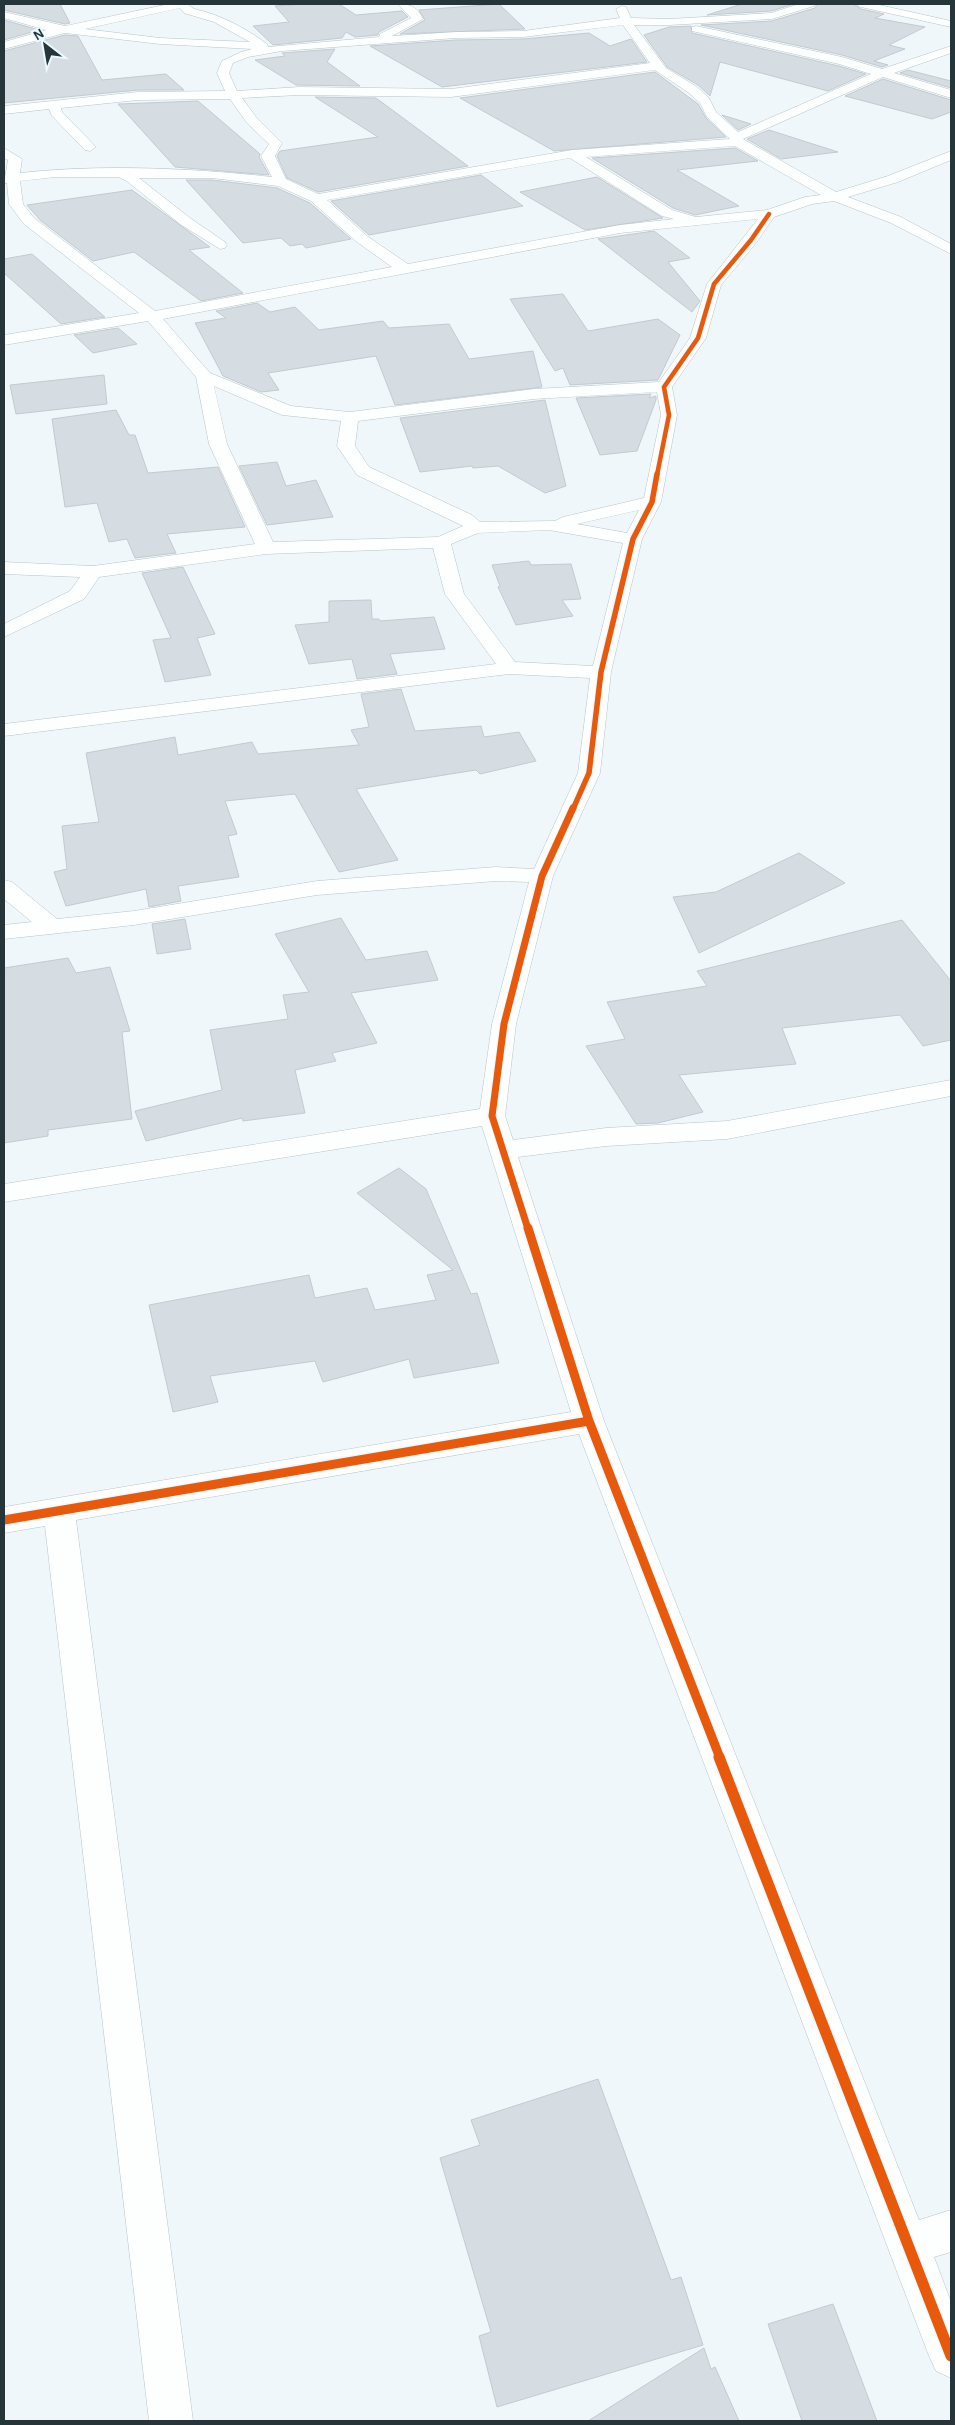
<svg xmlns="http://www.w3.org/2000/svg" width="955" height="2425" viewBox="0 0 955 2425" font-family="'Alegreya Sans',sans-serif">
<rect width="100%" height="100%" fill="#eff7fa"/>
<path fill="#d5dde3" stroke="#c3cbd1" d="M 4,4 L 60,4 L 70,23 L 65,24 L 4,10 Z
M 305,4 L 339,4 L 356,15 L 402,11 L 408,17 L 379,32 L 378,35 L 355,37 L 346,32 L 342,38 L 273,45 L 253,26 L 289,22 L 275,6 Z
M 499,4 L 525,29 L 400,34 L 425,20 L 419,10 Z
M 742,4 L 794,4 L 771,11 L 707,15 Z
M 817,4 L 853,4 L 861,9 L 884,14 L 875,18 L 925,27 L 889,45 L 905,49 L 874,61 L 888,65 L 882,67 L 842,55 L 701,25 L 772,21 L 815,8 Z
M 4,20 L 39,30 L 4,40 Z
M 691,26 L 692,33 L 839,66 L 866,74 L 828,91 L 720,62 L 710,96 L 698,85 L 667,67 L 644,35 L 669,27 Z
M 589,33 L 610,46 L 631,39 L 647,62 L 442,87 L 370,46 L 456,40 L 523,39 Z
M 65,35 L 78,36 L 102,80 L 166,74 L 184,90 L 138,90 L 4,103 L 4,51 Z
M 335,49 L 327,62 L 360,86 L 296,85 L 255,60 L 285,56 L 282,53 Z
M 908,70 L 951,81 L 951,88 L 900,73 Z
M 655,72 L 698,104 L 706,118 L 726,137 L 554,151 L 460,98 Z
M 883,79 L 951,100 L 951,112 L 932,119 L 845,96 Z
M 315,97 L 376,98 L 468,166 L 318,192 L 287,178 L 277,156 L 280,151 L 378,137 Z
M 198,101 L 260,154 L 259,157 L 269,175 L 175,167 L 118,104 Z
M 722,115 L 751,124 L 738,130 Z
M 769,130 L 838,152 L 781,159 L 747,139 Z
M 735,148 L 758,161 L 677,170 L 739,206 L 695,215 L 673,208 L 592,158 Z
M 481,175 L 523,206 L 369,235 L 331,201 Z
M 597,177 L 663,218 L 585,230 L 520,192 Z
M 186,180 L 212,180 L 277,188 L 310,203 L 351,239 L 306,248 L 302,244 L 290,246 L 281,238 L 243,243 Z
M 132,190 L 210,247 L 189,250 L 243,293 L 201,301 L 134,252 L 93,261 L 40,220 L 27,205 Z
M 654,231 L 690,258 L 668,262 L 700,301 L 692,312 L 598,239 Z
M 32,254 L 105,317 L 61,324 L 4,273 L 4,259 Z
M 563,294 L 588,331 L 658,319 L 680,335 L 658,380 L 570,385 L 563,368 L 555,371 L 510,299 Z
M 257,303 L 270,312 L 295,307 L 319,330 L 383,321 L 389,328 L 449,324 L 469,359 L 533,351 L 542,387 L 395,405 L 376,356 L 268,373 L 279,390 L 261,392 L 223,376 L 195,323 L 226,318 L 216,311 Z
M 118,328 L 137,344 L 93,353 L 74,335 Z
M 104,375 L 107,404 L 16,414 L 10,385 Z
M 651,394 L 649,398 L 656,396 L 656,400 L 637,451 L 600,455 L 576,398 Z
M 545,400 L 566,486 L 545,493 L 498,466 L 473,468 L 472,466 L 420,472 L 400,418 Z
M 116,410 L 129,435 L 135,435 L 148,473 L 218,467 L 245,527 L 167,534 L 176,553 L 135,558 L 127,539 L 109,542 L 97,503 L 65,507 L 52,419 Z
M 277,462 L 286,486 L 316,480 L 333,517 L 267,525 L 239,466 Z
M 529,561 L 531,565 L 571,564 L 581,599 L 562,600 L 573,616 L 516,625 L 498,587 L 500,586 L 492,565 Z
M 183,567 L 215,634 L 197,638 L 211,675 L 165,682 L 153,640 L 171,638 L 142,573 Z
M 371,600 L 372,619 L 379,619 L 380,621 L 434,617 L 445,649 L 390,654 L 397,674 L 357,679 L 352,659 L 309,664 L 295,625 L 329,622 L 329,601 Z
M 401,689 L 415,731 L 481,726 L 484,737 L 519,732 L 536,761 L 480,774 L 476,770 L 356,789 L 398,860 L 339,872 L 295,794 L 225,801 L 237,834 L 228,836 L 239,877 L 178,886 L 181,901 L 149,907 L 146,889 L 66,906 L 54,872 L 67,869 L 62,826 L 99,822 L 86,753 L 175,737 L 178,755 L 252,742 L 258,754 L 359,745 L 351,730 L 369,727 L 361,694 Z
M 799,853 L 845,883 L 699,953 L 673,897 L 716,892 Z
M 341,918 L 366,960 L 427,951 L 438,980 L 351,993 L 377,1043 L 332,1053 L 336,1061 L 295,1070 L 305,1113 L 243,1121 L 242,1118 L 146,1141 L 135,1111 L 222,1090 L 210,1030 L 288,1019 L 283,995 L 309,992 L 275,934 Z
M 185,919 L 191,949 L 157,954 L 152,924 Z
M 902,920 L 951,981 L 951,1040 L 923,1046 L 900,1015 L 782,1028 L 796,1064 L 679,1075 L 703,1112 L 658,1123 L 636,1124 L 586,1046 L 625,1039 L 607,1002 L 707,986 L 697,971 Z
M 68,958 L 76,973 L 110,967 L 130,1031 L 122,1032 L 132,1119 L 48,1130 L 48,1136 L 4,1143 L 4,968 Z
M 399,1168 L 426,1189 L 471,1294 L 477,1293 L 499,1363 L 414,1378 L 409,1359 L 323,1382 L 315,1361 L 210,1376 L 218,1402 L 173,1412 L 149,1305 L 309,1275 L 315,1298 L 367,1288 L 375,1310 L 436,1300 L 427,1275 L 453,1270 L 357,1193 Z
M 598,2079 L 671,2280 L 681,2277 L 703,2345 L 497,2407 L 479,2336 L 491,2332 L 440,2158 L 480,2145 L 471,2120 Z
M 833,2304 L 877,2421 L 802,2421 L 768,2324 Z
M 704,2348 L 711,2369 L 715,2367 L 739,2421 L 588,2421 Z"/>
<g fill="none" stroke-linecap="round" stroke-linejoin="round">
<defs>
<path id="minor" d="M 169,4 L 188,4 C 193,10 199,10 206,12 C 228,19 248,30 267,44 L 268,47 L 379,37 L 380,34 L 411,18 L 398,4 C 410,4 418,7 423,19 L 392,36 L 456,32 L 523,31 L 620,18 L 616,9 L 622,6 L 626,7 L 631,18 L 669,19 L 771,13 L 799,4 L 815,4 L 814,6 L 772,19 L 669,25 L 634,25 L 666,68 L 697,87 L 709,98 L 716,112 L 738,132 L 871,74 L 839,64 L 692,31 L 692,27 L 696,26 L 842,57 L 882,69 L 951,46 L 951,53 L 894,73 L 951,90 L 951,98 L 883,77 L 743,139 L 836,192 L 888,176 L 951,151 L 951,160 L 898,182 L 848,197 L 901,217 L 951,244 L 951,254 L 891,223 L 834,201 L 812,204 L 774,217 L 756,243 L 721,285 L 706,338 L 672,387 L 677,415 L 661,502 L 642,539 L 611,672 L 600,773 L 553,876 L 516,1024 L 505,1116 L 513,1140 L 606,1128 L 727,1121 L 951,1080 L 951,1096 L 727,1139 L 606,1146 L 518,1157 L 604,1421 L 919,2220 L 951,2210 L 951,2252 L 934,2257 L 951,2302 L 951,2378 L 936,2371 L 929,2356 L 579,1434 L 76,1520 L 193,2421 L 149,2421 L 45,1526 L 4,1533 L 4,1507 L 571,1412 L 482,1126 L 4,1202 L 4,1184 L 480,1109 L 492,1024 L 529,882 L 496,881 L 317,895 L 134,925 L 4,939 L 4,925 L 32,922 L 4,899 L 4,880 L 12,882 L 57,919 L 134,911 L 317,881 L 496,867 L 534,869 L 578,773 L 590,678 L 509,674 L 4,736 L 4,724 L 496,664 L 445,594 L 433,548 L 266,554 L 99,577 L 84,599 L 4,637 L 4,624 L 70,591 L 80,577 L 4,574 L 4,562 L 93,566 L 255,544 L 209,444 L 196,377 L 148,321 L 4,345 L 4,335 L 139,313 L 24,224 L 9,204 L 7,183 L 4,183 L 8,160 L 4,158 L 4,148 L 22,159 L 20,173 C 101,164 191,168 272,177 L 261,156 L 269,144 L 247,123 L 230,99 L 138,100 L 61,108 L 62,112 L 96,147 L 90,151 L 85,150 L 52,116 L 49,109 L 4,114 L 4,106 L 138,92 L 225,91 L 217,73 L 222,61 L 241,52 L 252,49 L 160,44 L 65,33 L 4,49 L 4,42 L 46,30 L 4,18 L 4,12 L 65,26 ZM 180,8 L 184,13 L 214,22 L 250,42 L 160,38 L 85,29 ZM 623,25 L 650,63 L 451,89 L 299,87 L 237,91 L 229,73 L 233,63 L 248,57 L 282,51 L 456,38 L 523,37 ZM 655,70 L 689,93 L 700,103 L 707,117 L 730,139 L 572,150 L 318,194 L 286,179 L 275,156 L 282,143 L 256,117 L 242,98 L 299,95 L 451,97 ZM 735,146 L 821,195 L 805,197 L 767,210 L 696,217 L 672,210 L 586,157 ZM 570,158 L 662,216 L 674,219 L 620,225 L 408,264 L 367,236 L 327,200 ZM 56,177 L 119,177 L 128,182 L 180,224 L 220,249 L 225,248 L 227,245 L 225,242 L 190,218 L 139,178 L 212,178 L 278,186 L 311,201 L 357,242 L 392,267 L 155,311 L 34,218 L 23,204 L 20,181 ZM 758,219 L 707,284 L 690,338 L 659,382 L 534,389 L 350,412 L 291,406 L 210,373 L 163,319 L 620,233 ZM 214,386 L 282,415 L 341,421 L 337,446 L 357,475 L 463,526 L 438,537 L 273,542 L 227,444 ZM 657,392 L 661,415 L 644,498 L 563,517 L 555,521 L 480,522 L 472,515 L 369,467 L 355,446 L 358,421 L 534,399 ZM 639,510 L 627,533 L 577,524 ZM 549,530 L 623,543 L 593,666 L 515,662 L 464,594 L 451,544 L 478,533 Z
M 855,4 L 875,4 L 951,21 L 951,27 L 861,7 Z"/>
</defs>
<use href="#minor" stroke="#b9c4c8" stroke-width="1"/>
<use href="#minor" fill="#fdfefe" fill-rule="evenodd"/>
<defs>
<path id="cycleway-far4" d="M 657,475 L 669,415 L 664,387 L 698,338 L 714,284 L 751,240 L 769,214"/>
<path id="cycleway-far3" d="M 573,809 L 589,773 L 601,672 L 633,539 L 652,502 L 657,474"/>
<path id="cycleway-far2" d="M 528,1229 L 492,1116 L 504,1024 L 542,876 L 573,808"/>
<path id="cycleway-far1" d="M 528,1228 L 589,1421
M 4,1520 L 589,1421 L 720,1758"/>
<path id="cycleway" d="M 719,1757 L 951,2356"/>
</defs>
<use href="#cycleway-far4" stroke="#eafaff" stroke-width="6"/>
<use href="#cycleway-far3" stroke="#eafaff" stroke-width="8"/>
<use href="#cycleway-far2" stroke="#eafaff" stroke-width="9"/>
<use href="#cycleway-far1" stroke="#eafaff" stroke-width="12"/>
<use href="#cycleway" stroke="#eafaff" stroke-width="14"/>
<use href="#cycleway-far4" stroke="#e8590c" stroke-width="4.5"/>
<use href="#cycleway-far3" stroke="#e8590c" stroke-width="5.5"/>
<use href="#cycleway-far2" stroke="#e8590c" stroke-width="7"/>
<use href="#cycleway-far1" stroke="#e8590c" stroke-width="9"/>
<use href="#cycleway" stroke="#e8590c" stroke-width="11"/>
</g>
<rect width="955" height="2425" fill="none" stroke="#25353a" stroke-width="10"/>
<g transform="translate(45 45) rotate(329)" stroke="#eafaff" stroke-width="4" paint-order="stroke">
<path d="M0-4L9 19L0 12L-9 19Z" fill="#25353a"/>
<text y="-8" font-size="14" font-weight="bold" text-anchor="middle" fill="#25353a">N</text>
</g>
</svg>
